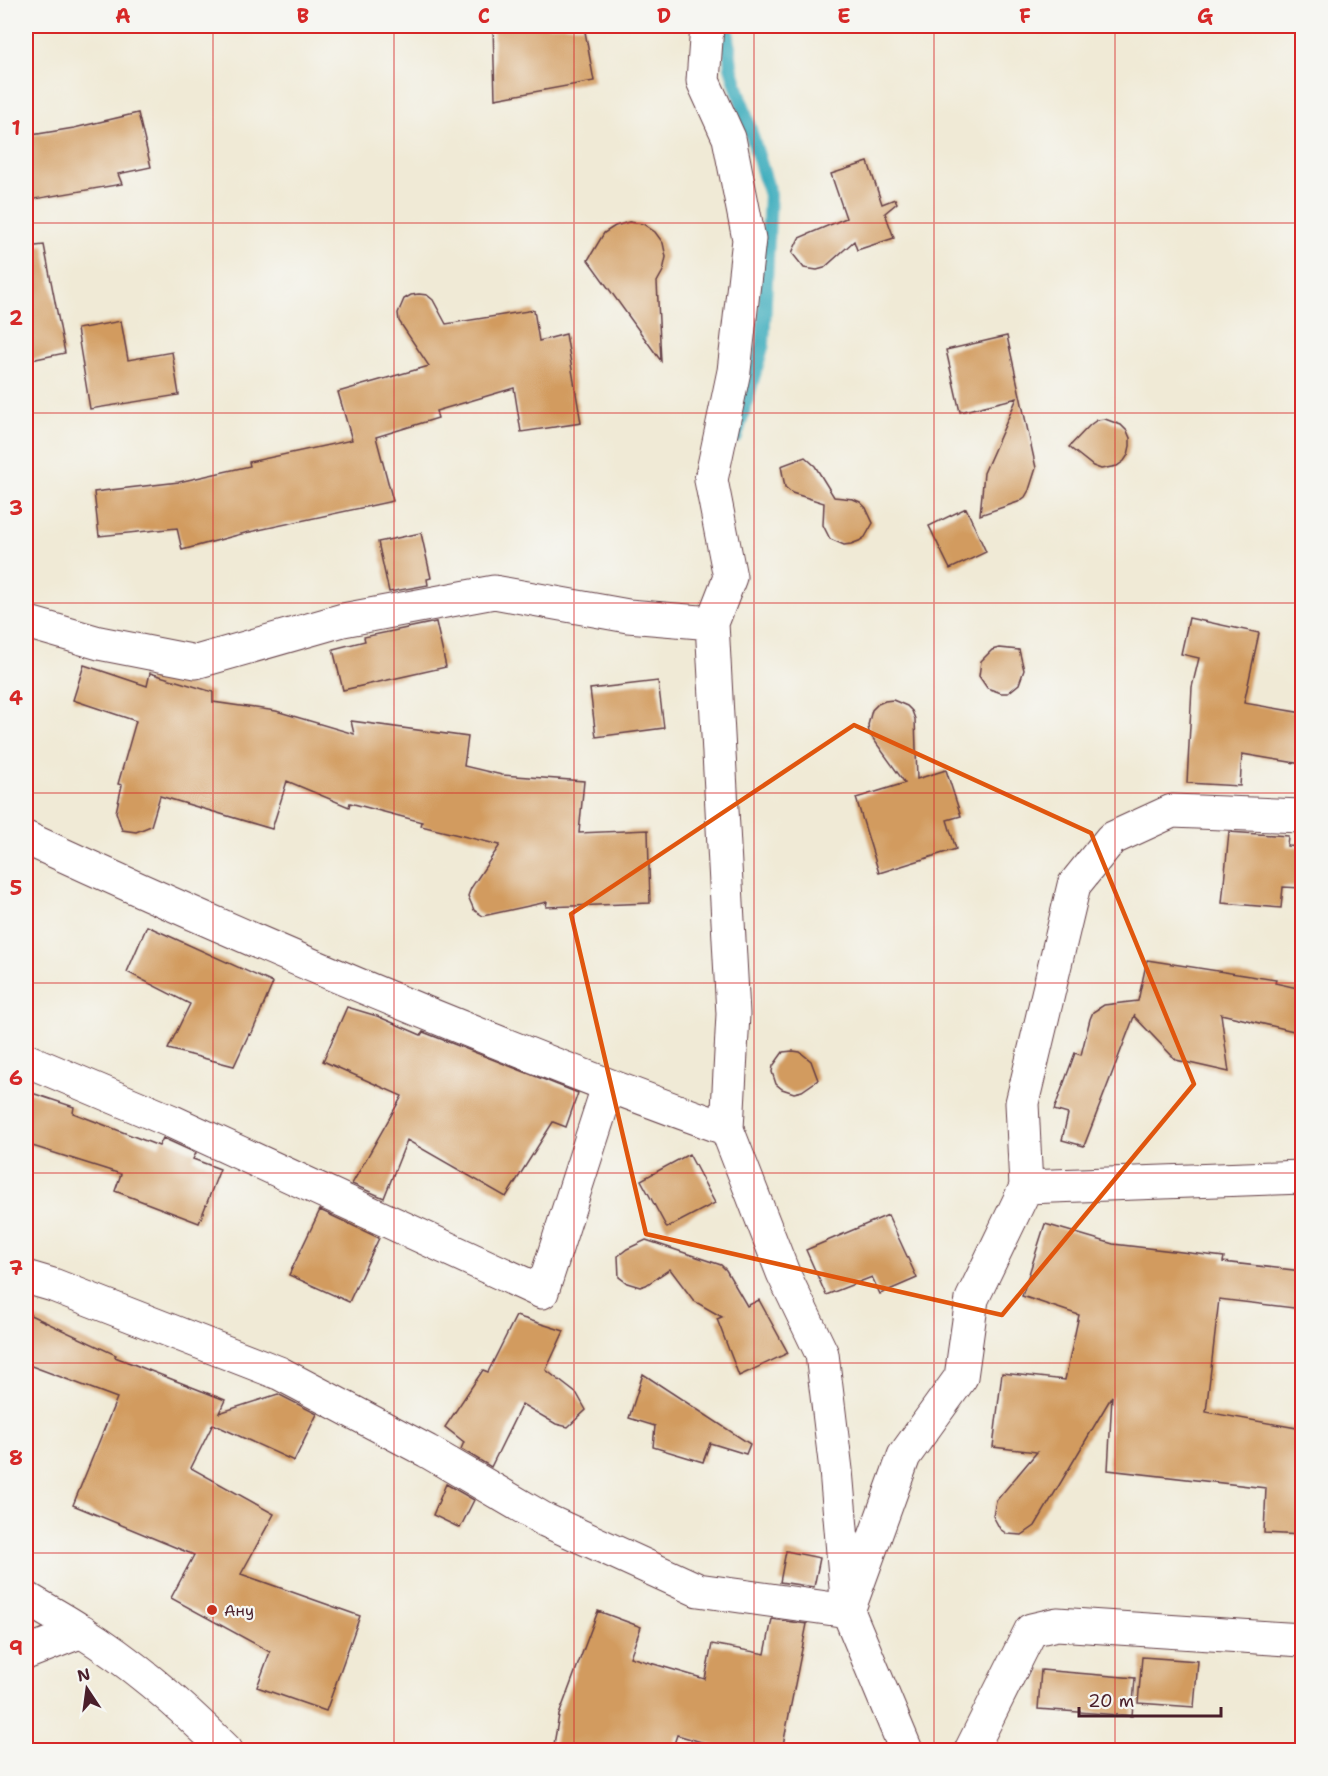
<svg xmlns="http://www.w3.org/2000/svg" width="1328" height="1776" viewBox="0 0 1328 1776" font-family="'Shantell Sans',sans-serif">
<rect width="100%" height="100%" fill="#f6f6f2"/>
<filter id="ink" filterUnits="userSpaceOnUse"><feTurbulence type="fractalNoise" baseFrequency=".0167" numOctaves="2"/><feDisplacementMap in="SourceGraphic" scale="12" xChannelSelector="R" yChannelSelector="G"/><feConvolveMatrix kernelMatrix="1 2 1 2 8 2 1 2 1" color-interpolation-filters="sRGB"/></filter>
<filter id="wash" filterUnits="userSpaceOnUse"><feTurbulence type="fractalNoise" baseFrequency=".008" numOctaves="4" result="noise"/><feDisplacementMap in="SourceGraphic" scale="24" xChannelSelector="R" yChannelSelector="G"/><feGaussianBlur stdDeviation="1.35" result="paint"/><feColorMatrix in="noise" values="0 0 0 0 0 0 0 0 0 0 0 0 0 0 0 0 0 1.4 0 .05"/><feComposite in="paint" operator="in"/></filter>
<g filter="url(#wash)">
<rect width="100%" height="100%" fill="#f0ead6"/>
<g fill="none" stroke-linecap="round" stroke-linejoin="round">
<path stroke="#40aebe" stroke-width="14" d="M 727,26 L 731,67 L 770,195 L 763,344 L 736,436"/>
</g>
<g id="blocks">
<path fill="#d29b5f" d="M 493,26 L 584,26 L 594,81 L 495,99 Z
M 138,113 L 151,167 L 118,174 L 122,184 L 29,200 L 26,178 L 26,136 L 74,128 Z
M 868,162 L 882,204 L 895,199 L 897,203 L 885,213 L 894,238 L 857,250 L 854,241 L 824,268 L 817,270 L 804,268 L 792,253 L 799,238 L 846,218 L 831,174 Z
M 629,222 L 643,224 L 655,232 L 663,243 L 666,257 L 663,271 L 657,282 L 661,361 L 588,260 L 604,233 L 615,226 Z
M 44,245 L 65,353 L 26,361 L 26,247 Z
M 419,294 L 427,295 L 433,300 L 446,324 L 534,310 L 539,341 L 566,334 L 581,423 L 521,432 L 514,388 L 436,411 L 438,418 L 376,437 L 393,501 L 245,533 L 182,550 L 177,528 L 99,536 L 94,492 L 179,482 L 250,466 L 249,462 L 352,440 L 338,392 L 429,366 L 399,321 L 398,313 L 404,299 L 411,295 Z
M 121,321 L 128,360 L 172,352 L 179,395 L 90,409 L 77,329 Z
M 1007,336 L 1036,468 L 1029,490 L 1025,497 L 1018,502 L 980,515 L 984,473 L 1017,398 L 960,412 L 946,350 Z
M 1105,419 L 1121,425 L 1127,431 L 1130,438 L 1130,446 L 1128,455 L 1124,461 L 1117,466 L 1101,469 L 1093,466 L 1069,447 L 1090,425 L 1097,420 Z
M 805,457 L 815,466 L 834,497 L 853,499 L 860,502 L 866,508 L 873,523 L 865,537 L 859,541 L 851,544 L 844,545 L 830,539 L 823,525 L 824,503 L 792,493 L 785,487 L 781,466 Z
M 966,508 L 986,552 L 950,569 L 929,526 Z
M 421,533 L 431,578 L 427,579 L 428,585 L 389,592 L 378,542 Z
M 1189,618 L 1259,633 L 1244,703 L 1302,713 L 1302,764 L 1242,754 L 1240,786 L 1187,783 L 1192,687 L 1199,658 L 1181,654 Z
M 436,622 L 446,667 L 343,690 L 333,649 L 365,641 L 364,637 Z
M 999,648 L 1019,650 L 1024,670 L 1019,684 L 1008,693 L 1001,693 L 987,688 L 979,676 L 981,661 L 992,650 Z
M 84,665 L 147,686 L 150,673 L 213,692 L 213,702 L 276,711 L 354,734 L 351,721 L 468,737 L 464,766 L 502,775 L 584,781 L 579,833 L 648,830 L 650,903 L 546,907 L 547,902 L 483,916 L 474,910 L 468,896 L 471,888 L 500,845 L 421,826 L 422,822 L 350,803 L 349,807 L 287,781 L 272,829 L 160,796 L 151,826 L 136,832 L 122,830 L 116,812 L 122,785 L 118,784 L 136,721 L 73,700 Z
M 658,681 L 664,728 L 596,737 L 590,689 Z
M 893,700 L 907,706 L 912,711 L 915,719 L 917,779 L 946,770 L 961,816 L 947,820 L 956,849 L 879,873 L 856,798 L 905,783 L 869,733 L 868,725 L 872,710 L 878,704 L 885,701 Z
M 1229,832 L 1288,836 L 1287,846 L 1302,847 L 1302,888 L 1283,887 L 1281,908 L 1222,903 Z
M 147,926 L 273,983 L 251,1035 L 249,1034 L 234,1066 L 168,1049 L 190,1004 L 127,972 Z
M 1147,960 L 1276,980 L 1275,983 L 1302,989 L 1302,1033 L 1221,1014 L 1229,1072 L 1176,1060 L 1134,1016 L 1135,1014 L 1084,1146 L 1062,1140 L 1068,1114 L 1054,1110 L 1075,1053 L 1081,1055 L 1090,1019 L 1093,1012 L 1104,1005 L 1138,1001 Z
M 347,1007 L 377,1016 L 421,1035 L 423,1032 L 578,1093 L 566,1127 L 553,1122 L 506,1197 L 407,1140 L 384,1198 L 352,1184 L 402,1096 L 323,1061 Z
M 793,1051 L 800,1052 L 811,1061 L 818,1080 L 802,1091 L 794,1093 L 782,1089 L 776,1084 L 772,1072 L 773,1066 L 783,1052 Z
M 26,1091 L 74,1107 L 73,1113 L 159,1146 L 163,1138 L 196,1153 L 193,1159 L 220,1169 L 199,1223 L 115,1191 L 121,1174 L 26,1144 Z
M 689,1154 L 715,1203 L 667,1228 L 641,1180 Z
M 320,1210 L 379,1238 L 349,1302 L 289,1275 Z
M 888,1215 L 917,1278 L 880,1294 L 872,1277 L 826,1295 L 806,1250 Z
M 1045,1224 L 1113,1244 L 1224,1257 L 1223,1262 L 1302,1271 L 1302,1309 L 1219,1299 L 1206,1412 L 1302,1429 L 1302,1535 L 1264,1533 L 1266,1488 L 1108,1470 L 1112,1396 L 1035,1526 L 1022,1535 L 1007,1534 L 1000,1529 L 993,1516 L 996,1501 L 1037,1452 L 993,1447 L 1002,1373 L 1065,1380 L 1079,1315 L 1022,1296 Z
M 646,1240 L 721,1265 L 726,1270 L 747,1306 L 759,1300 L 788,1353 L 739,1376 L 717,1319 L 722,1317 L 694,1301 L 670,1269 L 646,1285 L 640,1287 L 627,1283 L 619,1277 L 618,1256 L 627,1249 Z
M 26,1313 L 116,1355 L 115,1357 L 225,1400 L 219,1413 L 278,1394 L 317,1414 L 294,1461 L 213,1424 L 191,1468 L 274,1514 L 241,1574 L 360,1616 L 326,1711 L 257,1687 L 270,1652 L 171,1598 L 194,1555 L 73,1505 L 117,1398 L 26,1364 Z
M 516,1316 L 564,1331 L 546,1370 L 577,1394 L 586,1410 L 568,1427 L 556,1424 L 522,1404 L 491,1467 L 461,1449 L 464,1442 L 445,1427 L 483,1370 L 488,1372 Z
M 643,1374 L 750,1444 L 746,1454 L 710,1443 L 703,1462 L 653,1447 L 655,1426 L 629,1418 Z
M 446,1484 L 474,1500 L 460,1528 L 433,1515 Z
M 786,1551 L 820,1558 L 814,1587 L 780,1582 Z
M 598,1611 L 641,1627 L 630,1657 L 705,1679 L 712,1644 L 765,1654 L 772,1619 L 807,1624 L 782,1750 L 729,1750 L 677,1735 L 672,1750 L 553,1750 L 559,1715 Z
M 1142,1657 L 1198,1661 L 1194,1707 L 1138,1703 Z
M 1041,1670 L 1135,1678 L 1132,1716 L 1038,1709 Z"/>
</g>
</g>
<g filter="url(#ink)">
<use href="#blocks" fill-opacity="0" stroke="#633d45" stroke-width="1.5"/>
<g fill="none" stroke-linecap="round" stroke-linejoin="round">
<defs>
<path id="street" d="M 707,26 L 703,81 L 729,138 L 749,239 L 734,371 L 711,480 L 730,577 L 712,623 L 733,1014 L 727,1129 L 783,1273 L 822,1354 L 836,1470 L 848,1611 L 906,1750
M 26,622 L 99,643 L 196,662 L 343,620 L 494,592 L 628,616 L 712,623
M 26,838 C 256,944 489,1044 727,1129
M 26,1060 L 173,1122 L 542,1292 L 608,1087
M 1026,1187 L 1302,1177
M 26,1277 L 53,1285 L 279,1373 L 427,1451 L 545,1520 L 698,1590 L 848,1611 L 904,1456 L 961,1377 L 972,1299 L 1026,1187 L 1022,1103 L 1074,885 L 1111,839 L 1172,811 L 1302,816
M 26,1653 L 82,1631
M 971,1750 L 1031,1630 L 1057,1624 L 1302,1640"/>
<path id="secondary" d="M 26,1598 C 44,1609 63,1619 81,1631 C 134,1664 182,1706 226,1750"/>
</defs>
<use href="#street" stroke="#633d45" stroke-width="35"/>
<use href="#secondary" stroke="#633d45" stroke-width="35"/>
<use href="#street" stroke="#fff" stroke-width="33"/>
<use href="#secondary" stroke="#fff" stroke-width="33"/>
</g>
</g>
<path fill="none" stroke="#e0560e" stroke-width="4.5" stroke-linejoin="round" d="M 854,725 L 1091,833 L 1194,1084 L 1002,1315 L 646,1234 L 571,914 Z"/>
<path fill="none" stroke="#d62828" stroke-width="1.5" stroke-opacity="0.55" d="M 213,26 L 213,1750M 394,26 L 394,1750M 574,26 L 574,1750M 754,26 L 754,1750M 934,26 L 934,1750M 1115,26 L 1115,1750M 26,223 L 1302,223M 26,413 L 1302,413M 26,603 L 1302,603M 26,793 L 1302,793M 26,983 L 1302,983M 26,1173 L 1302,1173M 26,1363 L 1302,1363M 26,1553 L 1302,1553"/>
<circle fill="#c8321e" stroke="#f6f6f2" stroke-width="2" cx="212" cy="1610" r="6"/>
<g text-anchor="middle" stroke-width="4.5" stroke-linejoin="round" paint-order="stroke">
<g font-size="16" fill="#4a1f2b" stroke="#f6f6f2" text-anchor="start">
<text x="224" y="1616">Ану</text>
</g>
</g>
<rect width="1328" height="1776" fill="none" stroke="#f6f6f2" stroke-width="66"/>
<g transform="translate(87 1689) rotate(347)" stroke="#f6f6f2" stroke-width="4.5" paint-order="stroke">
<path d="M0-4.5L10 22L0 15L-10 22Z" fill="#4a1f2b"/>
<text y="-9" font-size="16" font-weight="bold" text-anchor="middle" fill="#4a1f2b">N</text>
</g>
<path d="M1079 1707v9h142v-9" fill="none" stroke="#4a1f2b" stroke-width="3"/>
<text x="1088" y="1707" font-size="18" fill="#4a1f2b" stroke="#f6f6f2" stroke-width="4.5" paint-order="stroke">20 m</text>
<rect x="33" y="33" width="1262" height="1710" fill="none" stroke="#d62828" stroke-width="2"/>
<g font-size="20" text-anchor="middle" font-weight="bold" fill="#d62828">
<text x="123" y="23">A</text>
<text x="303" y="23">B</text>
<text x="484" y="23">C</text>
<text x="664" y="23">D</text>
<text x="844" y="23">E</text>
<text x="1025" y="23">F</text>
<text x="1205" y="23">G</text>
<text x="16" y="135">1</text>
<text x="16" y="325">2</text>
<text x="16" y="515">3</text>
<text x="16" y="705">4</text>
<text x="16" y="895">5</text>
<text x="16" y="1085">6</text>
<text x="16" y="1275">7</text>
<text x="16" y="1465">8</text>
<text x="16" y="1655">9</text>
</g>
</svg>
